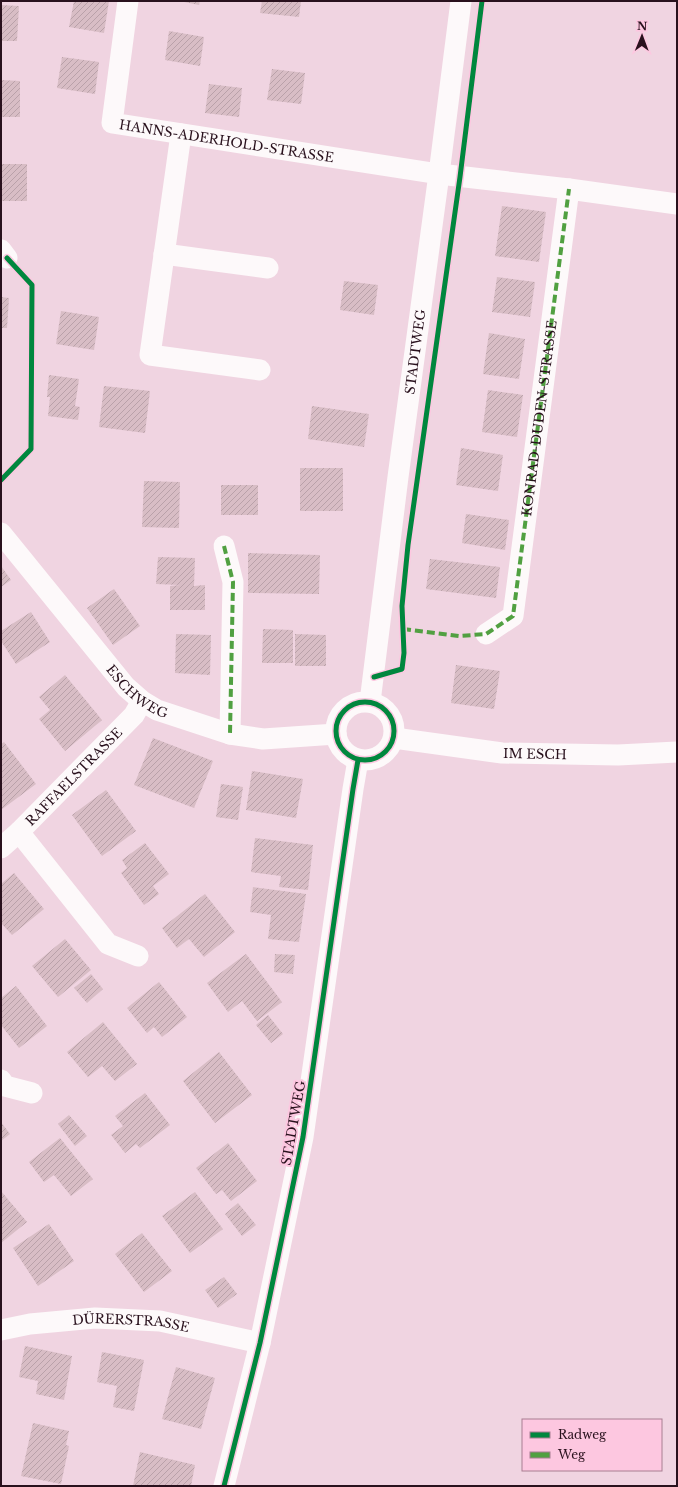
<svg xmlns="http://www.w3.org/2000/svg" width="678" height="1487" viewBox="0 0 678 1487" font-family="'Libre Baskerville',serif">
<defs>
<pattern id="building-hatch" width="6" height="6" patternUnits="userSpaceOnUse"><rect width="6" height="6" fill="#d8bdc5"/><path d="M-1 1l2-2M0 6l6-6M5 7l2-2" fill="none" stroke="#b9a1a9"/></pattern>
</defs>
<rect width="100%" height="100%" fill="#f0d4e1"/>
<path fill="url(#building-hatch)" d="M 74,1 L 109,1 L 104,33 L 69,27 Z
M 179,1 L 200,1 L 199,5 Z
M 262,1 L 301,1 L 299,17 L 260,13 Z
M 1,5 L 19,6 L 17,41 L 1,41 Z
M 169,31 L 204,37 L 200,66 L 165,60 Z
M 62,57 L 99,62 L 95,94 L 57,88 Z
M 272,69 L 305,73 L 301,104 L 267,100 Z
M 1,80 L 20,81 L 20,117 L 1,117 Z
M 209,84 L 242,88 L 239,117 L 205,113 Z
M 1,164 L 27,164 L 27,201 L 1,201 Z
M 502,206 L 546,212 L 539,262 L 495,256 Z
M 497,277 L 535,282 L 530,317 L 492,312 Z
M 344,281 L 378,285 L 374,315 L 340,310 Z
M 1,297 L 9,298 L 7,328 L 1,328 Z
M 61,311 L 99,317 L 94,350 L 56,344 Z
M 489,333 L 525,339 L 519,379 L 483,374 Z
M 49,375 L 79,379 L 75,406 L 80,407 L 78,420 L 48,416 L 50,397 L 47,397 Z
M 104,386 L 150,391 L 145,433 L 99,427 Z
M 488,390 L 523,395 L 517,437 L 482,432 Z
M 312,406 L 369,414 L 364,447 L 308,439 Z
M 461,448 L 503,455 L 498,491 L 456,485 Z
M 300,468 L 343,468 L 343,511 L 300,511 Z
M 144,481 L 180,482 L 179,528 L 142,527 Z
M 221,485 L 258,485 L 258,515 L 221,515 Z
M 466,514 L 509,520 L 505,550 L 462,543 Z
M 248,553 L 320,555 L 319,594 L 248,593 Z
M 158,557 L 195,558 L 194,586 L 205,585 L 205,610 L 170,610 L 170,586 L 180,585 L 156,584 Z
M 430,559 L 500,567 L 496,598 L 426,589 Z
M 1,566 L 11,580 L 1,587 Z
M 114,589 L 140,626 L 113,645 L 87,608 Z
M 31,612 L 50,642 L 16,664 L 1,641 L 1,631 Z
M 263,629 L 293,630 L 293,663 L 262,663 Z
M 176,634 L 211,635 L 210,675 L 175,673 Z
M 295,634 L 326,635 L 326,666 L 295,666 Z
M 456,665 L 500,671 L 494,709 L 451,703 Z
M 65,675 L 102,720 L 65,751 L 39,719 L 50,710 L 39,697 Z
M 153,738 L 213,761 L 194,808 L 134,785 Z
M 4,742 L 36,784 L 1,810 L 1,744 Z
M 252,771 L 303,779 L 296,818 L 246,810 Z
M 221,784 L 243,787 L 238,820 L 216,817 Z
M 106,790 L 136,831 L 102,856 L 72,815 Z
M 255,838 L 313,845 L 308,890 L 279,887 L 281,876 L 251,872 Z
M 145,843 L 169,874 L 153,886 L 159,894 L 144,905 L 121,873 L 127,868 L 122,860 Z
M 14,873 L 44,909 L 12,935 L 1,923 L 1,884 Z
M 253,887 L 306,894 L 299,942 L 268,939 L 271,915 L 250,912 Z
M 205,894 L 235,932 L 204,957 L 189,939 L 177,948 L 162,928 Z
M 65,939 L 91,970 L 58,997 L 32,966 Z
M 246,954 L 282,1002 L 257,1021 L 242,1001 L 228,1012 L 207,983 Z
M 275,954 L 295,955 L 293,974 L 274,972 Z
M 91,974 L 103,989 L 87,1003 L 74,988 Z
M 159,982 L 187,1017 L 162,1037 L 154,1027 L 147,1033 L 127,1008 Z
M 16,986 L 47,1026 L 19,1048 L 1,1025 L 1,998 Z
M 268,1015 L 283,1034 L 271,1043 L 256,1025 Z
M 103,1022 L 137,1064 L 115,1081 L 102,1066 L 88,1077 L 67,1052 Z
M 219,1052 L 252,1095 L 215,1123 L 183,1081 Z
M 145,1093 L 170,1125 L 140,1148 L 136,1144 L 125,1153 L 111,1135 L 123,1126 L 115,1116 Z
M 69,1115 L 87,1136 L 75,1146 L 58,1124 Z
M 1,1122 L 10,1134 L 1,1141 Z
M 60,1138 L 93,1179 L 71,1196 L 54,1175 L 44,1182 L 29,1162 Z
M 228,1143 L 257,1181 L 231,1201 L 222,1190 L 216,1194 L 196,1168 Z
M 1,1191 L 27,1222 L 1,1243 Z
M 195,1192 L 223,1229 L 190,1253 L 162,1216 Z
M 238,1203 L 256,1225 L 242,1236 L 225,1214 Z
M 49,1224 L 74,1261 L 38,1286 L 13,1248 Z
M 142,1233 L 172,1271 L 144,1292 L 115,1254 Z
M 224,1277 L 237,1294 L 218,1308 L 205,1290 Z
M 25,1346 L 72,1356 L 64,1400 L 36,1394 L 38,1381 L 19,1377 Z
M 102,1352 L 144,1360 L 134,1411 L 113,1407 L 117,1386 L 97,1382 Z
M 176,1367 L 215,1378 L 201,1429 L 162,1419 Z
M 33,1423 L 69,1431 L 66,1445 L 69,1446 L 61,1484 L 21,1476 Z
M 140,1452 L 195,1465 L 191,1486 L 133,1486 Z"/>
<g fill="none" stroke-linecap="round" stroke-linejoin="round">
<g stroke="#fdf9fa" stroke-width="21">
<path id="s1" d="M 128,1 L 112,123 L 439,174 L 569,189 L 677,204"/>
<path d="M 181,134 L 150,355 L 260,370"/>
<path d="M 1,250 L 7,258"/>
<path d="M 164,254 L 268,268"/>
<path id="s2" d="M 1,533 L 126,687 L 142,701 L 157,710 L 230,734 L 263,739 L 336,734"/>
<path d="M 224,546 L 233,582 L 230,734"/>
<path id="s3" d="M 486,634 L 513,616 L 569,189"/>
<circle cx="365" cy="731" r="29"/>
<path id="s4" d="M 370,702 L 398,477 L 439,174 L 461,1"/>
<path id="s5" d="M 394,738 L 502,753 L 618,755 L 677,752"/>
<path d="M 19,832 L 108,944 L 138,956"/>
<path id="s6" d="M 1,848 L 19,832 L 134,715 L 142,701"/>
<path d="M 1,1080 L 5,1086 L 32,1093"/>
<path id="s7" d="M 1,1330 L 30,1324 L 95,1318 L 160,1321 L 260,1343"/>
<path d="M 224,1486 L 260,1343 L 303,1137 L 353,789 L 358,760"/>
</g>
<path stroke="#51a041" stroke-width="4" stroke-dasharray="8 4" stroke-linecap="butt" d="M 224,546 L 233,582 L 230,734
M 403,629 L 459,636 L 486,634 L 513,616 L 569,189"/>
<defs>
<path id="cycleway" d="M 1,480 L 31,449 L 32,285 L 7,258
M 374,677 L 402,669 L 404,653 L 402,606 L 408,545 L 460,177 L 482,1
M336 731a29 29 0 1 1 58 0a29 29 0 1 1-58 0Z
M 224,1486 L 260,1343 L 303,1137 L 353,789 L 358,760"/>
</defs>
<use href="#cycleway" stroke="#fdc7e0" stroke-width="8"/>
<use href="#cycleway" stroke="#00873e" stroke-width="5"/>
</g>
<g text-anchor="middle" stroke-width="4" stroke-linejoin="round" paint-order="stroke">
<g font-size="13" fill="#29111d" stroke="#fdc7e0">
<text dy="5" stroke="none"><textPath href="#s1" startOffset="239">HANNS-ADERHOLD-STRASSE</textPath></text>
<text dy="5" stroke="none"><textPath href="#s4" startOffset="353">STADTWEG</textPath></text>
<text dy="5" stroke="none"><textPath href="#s3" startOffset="232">KONRAD-DUDEN-STRASSE</textPath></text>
<text dy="5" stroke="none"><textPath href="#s2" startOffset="210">ESCHWEG</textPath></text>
<text dy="5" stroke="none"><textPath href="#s5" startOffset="142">IM ESCH</textPath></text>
<text dy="5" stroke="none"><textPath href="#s6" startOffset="102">RAFFAELSTRASSE</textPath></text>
<text transform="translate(293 1123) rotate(-80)" y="5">STADTWEG</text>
<text dy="5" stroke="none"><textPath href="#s7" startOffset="131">DÜRERSTRASSE</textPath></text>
</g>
</g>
<rect width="678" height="1487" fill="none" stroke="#29111d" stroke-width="4"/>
<rect x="522" y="1419" width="140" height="52" fill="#fdc7e0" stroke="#a87e92"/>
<rect x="530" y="1432" width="20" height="6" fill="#00873e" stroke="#a87e92"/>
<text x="558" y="1439" font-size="12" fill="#29111d">Radweg</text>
<rect x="530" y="1452" width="20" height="6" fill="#51a041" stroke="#a87e92"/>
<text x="558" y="1459" font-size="12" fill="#29111d">Weg</text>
<g transform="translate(642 36) rotate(1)" stroke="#fdc7e0" stroke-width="3" paint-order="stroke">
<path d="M0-3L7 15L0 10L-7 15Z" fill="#29111d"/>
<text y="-6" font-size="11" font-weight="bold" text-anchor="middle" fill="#29111d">N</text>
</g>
</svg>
